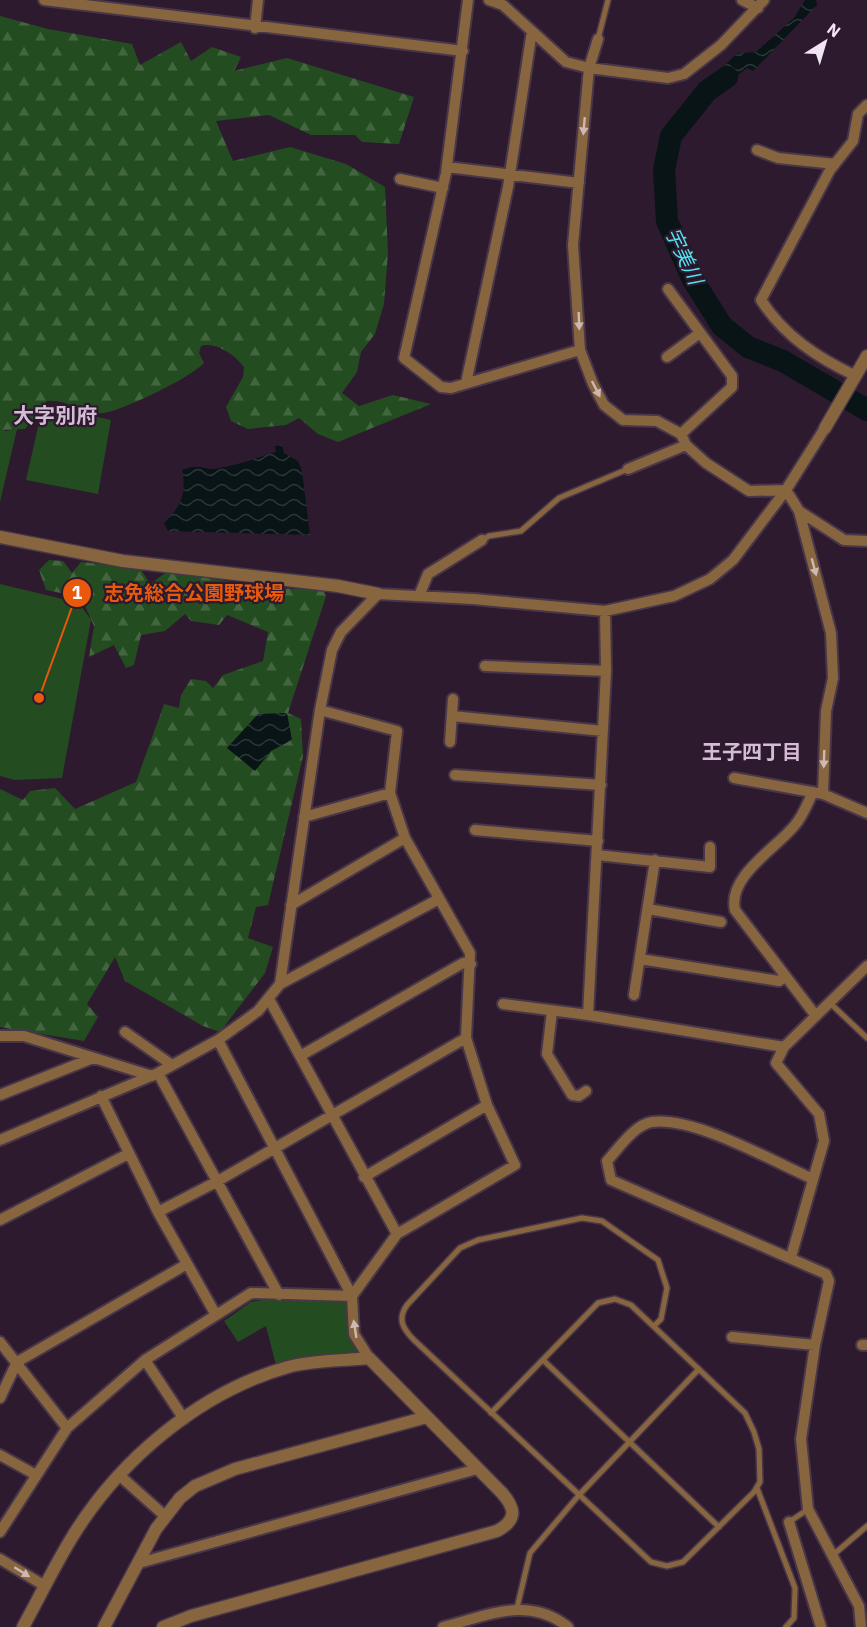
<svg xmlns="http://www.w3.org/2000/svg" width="867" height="1627" viewBox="0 0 867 1627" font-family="'IBM Plex Sans','Noto Sans JP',sans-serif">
<defs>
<pattern id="forest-firs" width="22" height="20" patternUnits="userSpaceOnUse" patternTransform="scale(1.5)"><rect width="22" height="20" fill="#234d20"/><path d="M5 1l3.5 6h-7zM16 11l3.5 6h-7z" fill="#436641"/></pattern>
<pattern id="water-waves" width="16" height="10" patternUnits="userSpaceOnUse" patternTransform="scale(1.5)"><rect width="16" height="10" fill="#081416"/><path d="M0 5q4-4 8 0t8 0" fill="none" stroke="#2c3638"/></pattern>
</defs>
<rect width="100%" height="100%" fill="#2d1a2e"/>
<path fill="#234d20" d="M 43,405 L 111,420 L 98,494 L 26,480 Z
M 0,428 L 5,431 L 17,429 L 0,502 Z
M 0,584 L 79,603 L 91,620 L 62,778 L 15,780 L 0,776 Z
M 262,1300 L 349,1300 L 348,1335 L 357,1352 L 276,1365 L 266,1326 L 238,1342 L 224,1321 L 251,1302 Z"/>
<path fill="url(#forest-firs)" d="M 0,16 L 48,29 L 132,44 L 140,65 L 181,42 L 191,61 L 212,47 L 241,57 L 234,71 L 287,58 L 414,97 L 399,144 L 362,142 L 355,135 L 311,135 L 269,115 L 216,121 L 233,161 L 290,147 L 346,164 L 385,187 L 388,253 L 384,304 L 375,334 L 361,352 L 357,372 L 342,393 L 359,406 L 393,395 L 431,404 L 338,442 L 318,434 L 299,418 L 286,425 L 248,429 L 231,421 L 226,407 L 243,377 L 244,367 C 236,356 216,341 201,346 L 199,353 L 204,363 C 190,378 124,410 104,413 C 84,415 66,398 47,401 L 25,429 L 0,430 Z
M 49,560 L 63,561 L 72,573 L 81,562 L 140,568 L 150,584 L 168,571 L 266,588 L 298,589 L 317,578 L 326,596 L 288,713 L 301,719 L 303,756 L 268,905 L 256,907 L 248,938 L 273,947 L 265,973 L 220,1032 L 203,1026 L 125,981 L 115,957 L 87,1004 L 98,1017 L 84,1041 L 0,1027 L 0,789 L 23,800 L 30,791 L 55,788 L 75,809 L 136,782 L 164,704 L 179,708 L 181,695 L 191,679 L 206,681 L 213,688 L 223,675 L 263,661 L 268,632 L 227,615 L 219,625 L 191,621 L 185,614 L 165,631 L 141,635 L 134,665 L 126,668 L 114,645 L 89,657 L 94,626 L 81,597 L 46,590 L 39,570 Z"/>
<path fill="url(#water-waves)" d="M 805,0 L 816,0 L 817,5 L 753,71 L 747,68 L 707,99 L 699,92 L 736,54 L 756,52 L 794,18 Z
M 282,445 L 284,453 L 298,461 L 302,471 L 310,535 L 168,531 L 164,523 C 181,506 187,494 182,470 C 201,462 203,472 219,468 C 238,465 257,458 276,452 L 275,446 Z
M 287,713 L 292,740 L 271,751 L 255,771 L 227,748 L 258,714 Z"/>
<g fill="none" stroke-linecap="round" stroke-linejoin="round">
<path stroke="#081416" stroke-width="22" d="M 727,77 L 707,91 L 671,136 L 664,170 L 667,221 L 693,280 L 722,326 L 748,347 L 783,361 L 867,410"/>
<defs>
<path id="service" d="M 598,39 L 608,0
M 482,540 L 489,536 L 521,531 L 559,498 L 628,469
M 830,1003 L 867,1038
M 543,1360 L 719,1527
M 491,1413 L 598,1303 L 615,1299 L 631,1305 L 745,1413 L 754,1432 L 759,1449 L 760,1482 L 754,1492 L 683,1562 L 667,1566 L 651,1562 L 414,1340 C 403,1329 397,1319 407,1305 L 460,1248 L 478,1240 L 582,1218 L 602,1221 L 658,1260 L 667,1288 L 661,1319 L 654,1326
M 757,1488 L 795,1588 L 794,1618 L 786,1627
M 789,1522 L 807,1510
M 833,1555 L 867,1526
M 517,1608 L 530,1553 L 579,1495 L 699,1369"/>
<path id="minor" d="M 44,0 L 463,51
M 468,0 L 446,173 L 404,358 L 441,387 L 451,388 L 580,350
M 489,0 L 503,5 L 566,62 L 589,68 L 668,78 L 684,74 L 721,45 L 764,0
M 742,0 L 758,8
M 255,28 L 258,0
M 598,39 L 589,68 L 573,245 L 580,350 L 593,384 L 604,405 L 623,420 L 657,421 L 681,434 L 686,445 L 706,463 L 749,491 L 786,490 L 799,511 L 831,633 L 833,678 L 826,711 L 823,794
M 757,150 L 778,158 L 835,164
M 447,167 L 579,183
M 400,179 L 443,188
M 668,289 L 732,376 L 732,387 L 681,434
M 667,357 L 700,333
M 856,376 C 818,358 784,336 761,300 L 830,170 L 853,141 L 858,114 L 867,105
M 466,383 L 508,187 L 532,31
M 628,469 L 686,445
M 799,511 L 844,540 L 867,541
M 419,596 L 428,574 L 482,540
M 605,611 L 606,671 L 588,1015 L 784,1047
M 485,666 L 606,671
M 320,710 L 397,731 L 390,793 L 405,838 L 470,953 L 466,1038 L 487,1105 L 515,1165 L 397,1234 L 352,1296
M 452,716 L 603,731
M 450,742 L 453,699
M 455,775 L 601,785
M 734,778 L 823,794 L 867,813
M 813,792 C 808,802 803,816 795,825 C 778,847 727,876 735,910 L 816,1016
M 304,817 L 390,793
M 475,830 L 598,841
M 597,855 L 710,867 L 710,847
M 291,905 L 405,838
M 648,909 L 721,922
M 640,959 L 779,981 L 785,977
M 280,984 L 320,710 L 332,650 L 341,632 L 378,594 L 473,599 L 605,611 L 674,596 L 710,579 L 733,560 L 786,490 L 825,428
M 634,995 L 655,860
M 269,999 L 397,1234
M 503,1004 L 588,1015
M 552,1011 L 547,1054 L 572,1095 L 579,1096 L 586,1091
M 125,1032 L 172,1065
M 0,1036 L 24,1036 L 152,1076
M 218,1040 L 352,1296 L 354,1334 L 369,1358
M 300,1056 L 463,963 L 471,964
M 158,1073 L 279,1295
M 0,1095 L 93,1058
M 101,1096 L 158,1212 L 216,1315
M 0,1140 L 158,1073 L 218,1040 L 258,1011 L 280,984 L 439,899
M 364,1177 L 487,1105
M 813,1179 C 772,1161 696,1117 652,1122 C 635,1124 618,1149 607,1161 L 611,1180 L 826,1274 L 829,1281 L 815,1345 L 801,1439 L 808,1509 L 859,1606 L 861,1627
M 158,1212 L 216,1182 L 466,1038
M 0,1220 L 128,1154
M 791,1257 L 824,1141 L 819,1114 L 776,1063 L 784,1047 L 867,966
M 732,1337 L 815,1345
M 0,1342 L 67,1428
M 862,1345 L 867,1345
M 145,1360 L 184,1419
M 0,1398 L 17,1362 L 187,1264
M 0,1455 L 36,1475
M 119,1475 L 165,1516
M 789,1522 L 821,1627
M 0,1532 L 67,1428 L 145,1360 L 251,1293 L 352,1296
M 0,1559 L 45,1586
M 139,1563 L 477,1469
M 443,1627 C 487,1616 528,1595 568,1627"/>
<path id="tertiary" d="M 825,428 L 867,356
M 0,537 L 123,561 L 338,586 L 378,594
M 23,1627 C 39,1598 54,1567 71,1539 C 118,1461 199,1392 288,1367 C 313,1360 343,1361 369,1358 L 502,1493 C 516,1509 517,1520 497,1531 L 191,1616 L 163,1627
M 104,1627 L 156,1529 L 180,1498 L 195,1486 L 235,1469 L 427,1417"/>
</defs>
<use href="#service" stroke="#493649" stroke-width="8"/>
<use href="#minor" stroke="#493649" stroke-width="14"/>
<use href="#tertiary" stroke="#493649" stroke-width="15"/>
<use href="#service" stroke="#87663f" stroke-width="5"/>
<use href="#minor" stroke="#87663f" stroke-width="10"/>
<use href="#tertiary" stroke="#87663f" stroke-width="12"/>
</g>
<defs><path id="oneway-solid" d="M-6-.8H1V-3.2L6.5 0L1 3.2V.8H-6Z" transform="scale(1.5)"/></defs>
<g fill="#cdb8b3">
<use href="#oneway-solid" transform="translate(584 126) rotate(95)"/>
<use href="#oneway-solid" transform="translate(579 321) rotate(88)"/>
<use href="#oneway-solid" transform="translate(596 389) rotate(63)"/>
<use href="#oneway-solid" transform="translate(814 567) rotate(75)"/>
<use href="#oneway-solid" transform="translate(824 759) rotate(92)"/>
<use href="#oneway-solid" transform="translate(355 1329) rotate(-99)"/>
<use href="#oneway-solid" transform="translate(22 1572) rotate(32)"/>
</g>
<g text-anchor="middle" stroke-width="4.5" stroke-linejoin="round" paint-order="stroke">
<g font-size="20" font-style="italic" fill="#52e4f0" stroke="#2d1a2e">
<text transform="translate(684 256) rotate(65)" y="7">宇美川</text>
</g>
<g font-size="20" font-weight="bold" fill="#d5bcd6" stroke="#2d1a2e">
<text x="752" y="759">王子四丁目</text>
</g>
<g font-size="21" font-weight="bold" fill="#d5bcd6" stroke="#2d1a2e">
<text x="55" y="423">大字別府</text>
</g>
</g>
<path fill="none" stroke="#e8590c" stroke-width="2" d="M39 698L77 593"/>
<g fill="#e8590c" stroke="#2d1a2e" stroke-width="2">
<circle cx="39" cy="698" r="6"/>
<circle cx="77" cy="593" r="15"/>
</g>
<g font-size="18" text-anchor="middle" font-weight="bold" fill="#fff">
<text x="77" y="599">1</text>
</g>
<g font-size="20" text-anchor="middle" font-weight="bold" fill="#e8590c" stroke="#2d1a2e" stroke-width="4.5" stroke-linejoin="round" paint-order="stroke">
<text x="194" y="600">志免総合公園野球場</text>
</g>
<g transform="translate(825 42) rotate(37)" stroke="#2d1a2e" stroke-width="4.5" paint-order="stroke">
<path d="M0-4.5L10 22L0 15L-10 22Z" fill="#f2e4f2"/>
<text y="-9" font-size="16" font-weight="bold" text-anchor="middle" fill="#f2e4f2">N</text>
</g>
</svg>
